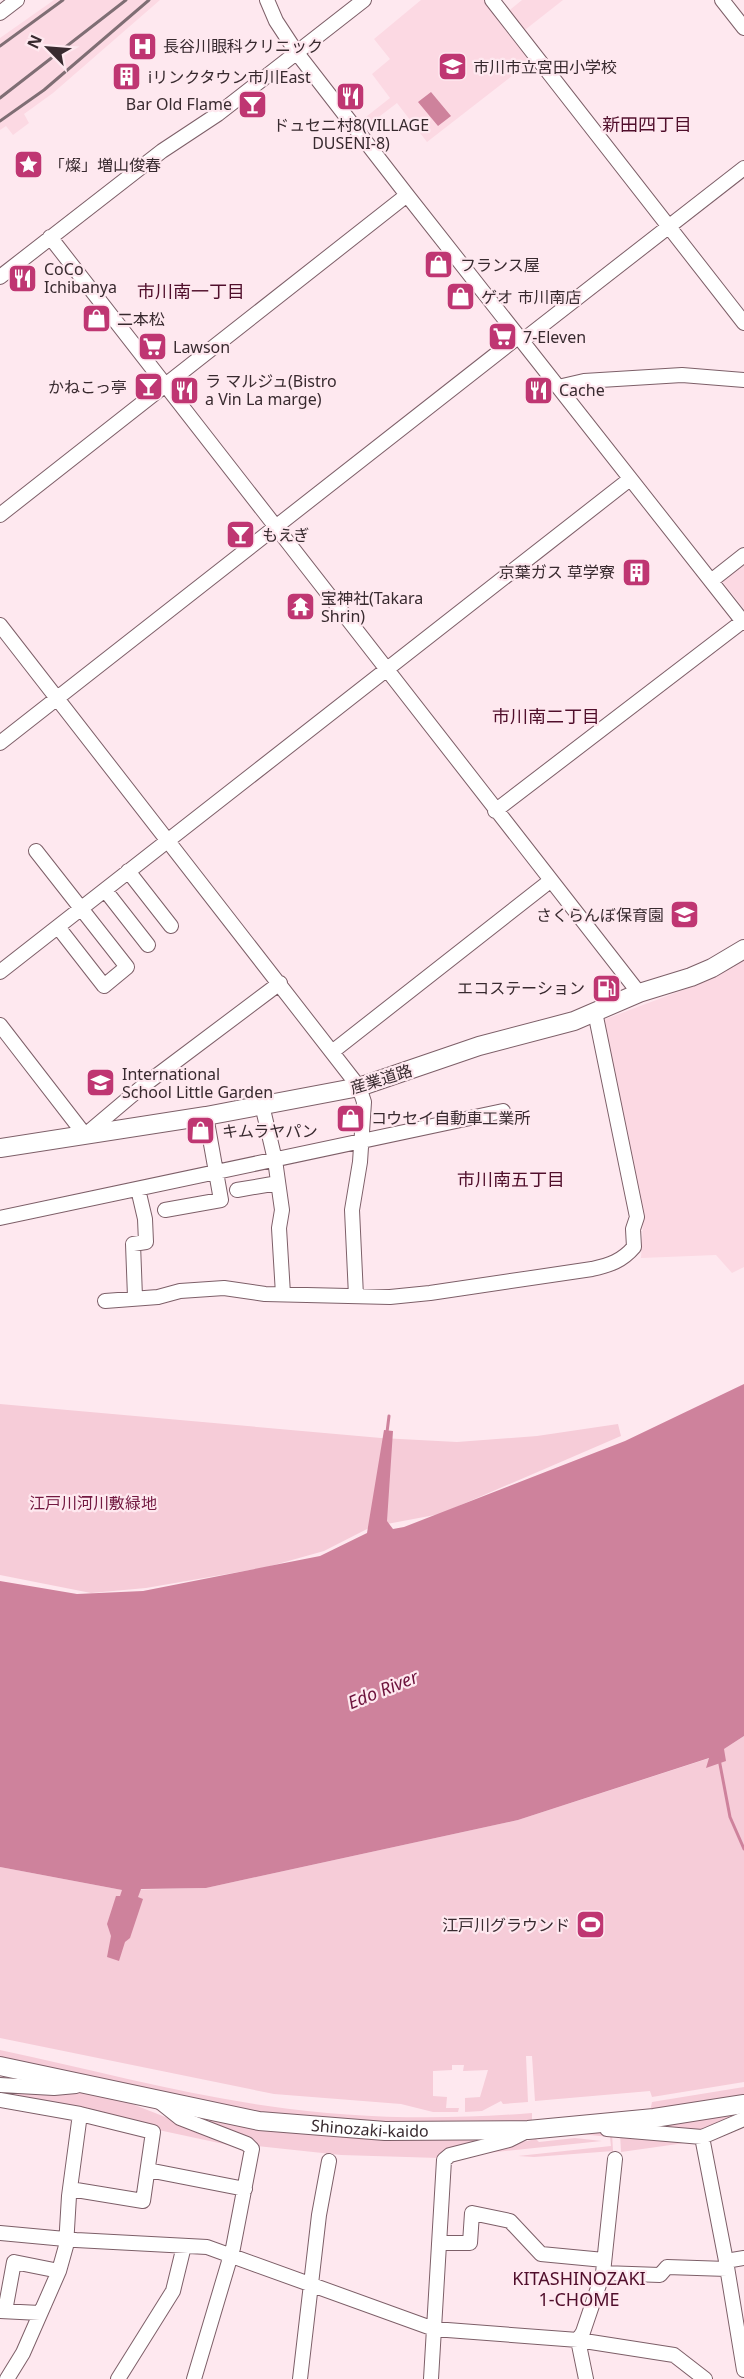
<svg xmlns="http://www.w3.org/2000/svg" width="744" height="2379" viewBox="0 0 744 2379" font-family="'Noto Sans','Noto Sans JP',sans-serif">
<rect width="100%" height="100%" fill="#fee8ef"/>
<path fill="#fcd9e3" d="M 54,0 L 160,0 L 53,93 L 24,114 L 29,123 L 13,135 L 6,126 L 0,130 L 0,38 Z
M 421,0 L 489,0 L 535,58 L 427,142 L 397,103 L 367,126 L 362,120 L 390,98 L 372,74 L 390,59 L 374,39 Z
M 522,0 L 563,0 L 521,33 L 506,13 Z
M 744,563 L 744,609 L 722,581 Z
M 744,959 L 744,1267 L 732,1273 L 716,1255 L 641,1258 L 643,1223 L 603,1020 L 707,981 Z"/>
<path fill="#f6ccd8" d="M 0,1404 L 381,1438 L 457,1442 L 537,1436 L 618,1424 L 621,1436 L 440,1514 L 371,1527 L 324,1551 L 267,1567 L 146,1588 L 91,1593 L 0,1575 Z
M 744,1736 L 744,2082 L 652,2097 L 650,2091 L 535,2101 L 532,2056 L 526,2056 L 528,2102 L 503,2104 L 501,2101 L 482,2111 L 465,2112 L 465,2098 L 480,2097 L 488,2070 L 463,2071 L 464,2065 L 452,2065 L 452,2070 L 433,2071 L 433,2096 L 447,2097 L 446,2108 L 459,2108 L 458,2112 L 433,2112 L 401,2104 L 274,2094 L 0,2038 L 0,1867 L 122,1890 L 206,1888 L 518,1820 L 710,1758 L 707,1767 L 724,1749 Z
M 0,2050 C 89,2069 178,2093 268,2106 C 355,2119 444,2120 532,2113 L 532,2121 L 409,2126 L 266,2115 L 0,2060 Z
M 744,2087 L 744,2097 L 650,2112 L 652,2102 Z
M 0,2088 L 104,2093 L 247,2149 L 0,2096 Z
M 744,2109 L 744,2115 L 699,2131 L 623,2126 Z
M 184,2114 L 512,2136 L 439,2158 L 341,2155 L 257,2146 Z
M 597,2133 L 612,2133 L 613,2151 L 534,2157 L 518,2156 L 611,2146 L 610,2137 L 580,2134 Z
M 620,2133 L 692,2142 L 621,2152 Z
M 575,2138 L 602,2141 L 457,2156 L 536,2139 L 539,2142 Z"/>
<path fill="#ce829c" d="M 431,92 L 451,116 L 438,126 L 418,102 Z
M 744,1384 L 744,1736 L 724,1749 L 726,1761 L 706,1768 L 709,1758 L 518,1820 L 206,1888 L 141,1889 L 138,1897 L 143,1899 L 130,1938 L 125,1942 L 119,1961 L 107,1957 L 111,1936 L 107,1924 L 116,1896 L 120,1896 L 122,1890 L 0,1867 L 0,1581 L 77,1594 L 143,1591 L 320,1556 L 367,1533 L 384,1430 L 393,1431 L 387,1521 L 393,1529 L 404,1527 L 625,1441 Z"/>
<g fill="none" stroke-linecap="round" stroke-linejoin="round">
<path stroke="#ce829c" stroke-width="3" d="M 387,1432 L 389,1416
M 719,1759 L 730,1817 L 744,1849"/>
<defs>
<path id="minor" d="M 267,0 L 276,21 L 297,53 L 407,195 L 744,623
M 492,0 L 744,323
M 722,0 L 744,28
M 0,13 L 17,0
M 50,237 L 639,993
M 0,277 L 162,151 L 218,114 L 364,0
M 522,341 L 744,168
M 558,387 L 584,381 L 682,375 L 744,380
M 0,515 L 407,195
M 711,581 L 744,555
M 0,625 L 359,1087 L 364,1102 L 360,1162 L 352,1210 L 356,1296
M 0,743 L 518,337
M 495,811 L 743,621
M 36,851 L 127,967 L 104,986 L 58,927
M 128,871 L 171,926
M 105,890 L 148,945
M 0,972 L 630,479
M 0,1025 L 85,1135 L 143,1086 L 280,983
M 332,1052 L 550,881
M 262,1105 L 275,1160 L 282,1210 L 279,1228 L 283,1294
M 237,1190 L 278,1183
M 165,1210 L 221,1200 L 206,1116
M 0,1218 L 503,1111
M 135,1297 L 133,1244 L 146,1242 L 145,1219 L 138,1189
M 105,1301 L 158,1297 L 180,1291 L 224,1288 L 265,1294 L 390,1297 L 430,1293 L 592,1269 C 610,1265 622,1261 634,1247 L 633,1229 L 637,1217 L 595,1012
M 0,2085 L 54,2088 L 76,2086
M 0,2100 L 80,2114 L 153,2132 L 143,2201 L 70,2189
M 160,2102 L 180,2118 L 247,2144 L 252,2149 L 233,2248 L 194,2379
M 744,2119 L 702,2137 L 726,2261 L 744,2370
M 607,2129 L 702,2137
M 148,2170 L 245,2189
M 0,2233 L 76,2240 L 207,2247 L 434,2329 L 578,2340 L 674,2355 L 705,2379
M 439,2243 L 470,2243 L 472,2213 L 510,2221 L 541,2254 L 604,2260
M 726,2261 L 744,2258
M 603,2273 L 660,2275 L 667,2267 L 727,2269
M 0,2311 L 40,2313
M 5,2311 L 14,2262 L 59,2271
M 7,2379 L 23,2353 L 59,2271 L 66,2246 L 69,2196 L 80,2114
M 118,2379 L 173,2291 L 184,2246
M 300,2379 L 319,2215 L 329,2161
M 431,2379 L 444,2160 L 450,2155 L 509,2140 L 527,2131
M 586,2379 L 578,2340 L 583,2332 L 603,2273 L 615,2159"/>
<g id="major">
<path d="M 0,1148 L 206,1116 L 359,1087 L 479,1046 L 574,1021 L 639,993 L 691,977 L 712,968 L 744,949"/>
<path id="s1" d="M 0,2066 L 259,2121 L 385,2131 L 528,2130 L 654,2118 L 744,2104"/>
</g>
</defs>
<use href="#minor" stroke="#7d5f68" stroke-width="16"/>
<use href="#major" stroke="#7d5f68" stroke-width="20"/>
<use href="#minor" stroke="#fff" stroke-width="14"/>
<use href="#major" stroke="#fff" stroke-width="18"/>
<path stroke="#7f6e74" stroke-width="3" d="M 0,46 L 63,0
M 0,98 L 126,0
M 0,121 L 44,90 L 149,0"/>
</g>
<defs>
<symbol id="hospital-square" viewBox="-11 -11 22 22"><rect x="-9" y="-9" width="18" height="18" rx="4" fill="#bf3672" stroke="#fee8ef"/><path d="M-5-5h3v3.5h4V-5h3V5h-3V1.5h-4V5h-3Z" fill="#fff"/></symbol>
<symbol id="school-square" viewBox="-11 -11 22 22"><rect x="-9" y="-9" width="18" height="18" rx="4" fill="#bf3672" stroke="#fee8ef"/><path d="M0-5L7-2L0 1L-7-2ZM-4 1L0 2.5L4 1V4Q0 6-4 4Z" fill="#fff"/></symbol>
<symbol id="building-square" viewBox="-11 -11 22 22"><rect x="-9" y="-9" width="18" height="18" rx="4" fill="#bf3672" stroke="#fee8ef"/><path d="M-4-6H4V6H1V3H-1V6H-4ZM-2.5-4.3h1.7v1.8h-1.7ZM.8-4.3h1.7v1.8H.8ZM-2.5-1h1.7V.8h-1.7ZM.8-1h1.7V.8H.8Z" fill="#fff"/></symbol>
<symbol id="restaurant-square" viewBox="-11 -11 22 22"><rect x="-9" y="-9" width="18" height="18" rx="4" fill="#bf3672" stroke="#fee8ef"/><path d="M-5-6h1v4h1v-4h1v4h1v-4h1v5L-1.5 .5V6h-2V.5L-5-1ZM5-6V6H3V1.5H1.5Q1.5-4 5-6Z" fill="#fff"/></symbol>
<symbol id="bar-square" viewBox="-11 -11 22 22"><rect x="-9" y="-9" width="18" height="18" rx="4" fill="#bf3672" stroke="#fee8ef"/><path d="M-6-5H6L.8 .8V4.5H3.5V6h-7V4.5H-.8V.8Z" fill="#fff"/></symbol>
<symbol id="sight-square" viewBox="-11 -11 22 22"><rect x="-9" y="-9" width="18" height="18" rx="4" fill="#bf3672" stroke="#fee8ef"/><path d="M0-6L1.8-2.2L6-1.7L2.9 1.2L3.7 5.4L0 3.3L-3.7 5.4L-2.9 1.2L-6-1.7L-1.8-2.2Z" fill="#fff"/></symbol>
<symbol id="shop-square" viewBox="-11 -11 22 22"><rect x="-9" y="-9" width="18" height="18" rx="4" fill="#bf3672" stroke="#fee8ef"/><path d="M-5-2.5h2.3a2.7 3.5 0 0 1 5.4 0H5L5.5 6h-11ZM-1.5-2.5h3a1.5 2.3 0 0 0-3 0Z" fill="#fff"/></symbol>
<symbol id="supermarket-square" viewBox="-11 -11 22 22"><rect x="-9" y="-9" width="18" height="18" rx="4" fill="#bf3672" stroke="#fee8ef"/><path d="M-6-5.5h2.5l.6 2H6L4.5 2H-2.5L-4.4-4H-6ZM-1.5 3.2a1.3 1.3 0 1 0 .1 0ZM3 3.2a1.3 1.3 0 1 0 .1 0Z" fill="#fff"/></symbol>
<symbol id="temple-square" viewBox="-11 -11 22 22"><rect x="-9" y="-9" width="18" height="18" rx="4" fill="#bf3672" stroke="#fee8ef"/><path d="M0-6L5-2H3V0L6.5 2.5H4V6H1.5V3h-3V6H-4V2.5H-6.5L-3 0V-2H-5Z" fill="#fff"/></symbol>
<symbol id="fuel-square" viewBox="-11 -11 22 22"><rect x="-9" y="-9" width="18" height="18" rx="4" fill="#bf3672" stroke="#fee8ef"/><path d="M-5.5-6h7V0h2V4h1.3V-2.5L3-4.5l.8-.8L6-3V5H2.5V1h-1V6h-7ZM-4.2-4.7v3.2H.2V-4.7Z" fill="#fff"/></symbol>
<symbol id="stadium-square" viewBox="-11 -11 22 22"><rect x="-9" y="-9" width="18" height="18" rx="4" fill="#bf3672" stroke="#fee8ef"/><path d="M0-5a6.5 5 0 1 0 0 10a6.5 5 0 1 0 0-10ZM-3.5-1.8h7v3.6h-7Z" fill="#fff"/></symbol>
</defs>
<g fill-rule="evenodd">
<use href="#hospital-square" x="126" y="30" width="33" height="33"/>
<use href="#school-square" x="436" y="50" width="33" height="33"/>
<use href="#building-square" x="110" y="60" width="33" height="33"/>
<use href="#restaurant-square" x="334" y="80" width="33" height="33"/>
<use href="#bar-square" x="236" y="88" width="33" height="33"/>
<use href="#sight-square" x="12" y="148" width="33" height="33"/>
<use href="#shop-square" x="422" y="248" width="33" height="33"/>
<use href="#restaurant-square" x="6" y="262" width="33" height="33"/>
<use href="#shop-square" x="444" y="280" width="33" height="33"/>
<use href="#shop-square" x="80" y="302" width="33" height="33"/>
<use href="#supermarket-square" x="486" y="320" width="33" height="33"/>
<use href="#supermarket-square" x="136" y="330" width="33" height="33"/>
<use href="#bar-square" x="132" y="370" width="33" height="33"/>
<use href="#restaurant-square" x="168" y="374" width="33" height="33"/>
<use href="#restaurant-square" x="522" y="374" width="33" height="33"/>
<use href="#bar-square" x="224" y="518" width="33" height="33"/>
<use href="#building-square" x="620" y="556" width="33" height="33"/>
<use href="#temple-square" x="284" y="590" width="33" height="33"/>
<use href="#school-square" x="668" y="898" width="33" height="33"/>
<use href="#fuel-square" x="590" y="972" width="33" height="33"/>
<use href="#school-square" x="84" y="1066" width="33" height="33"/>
<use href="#shop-square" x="334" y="1102" width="33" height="33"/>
<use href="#shop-square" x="184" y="1114" width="33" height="33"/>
<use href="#stadium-square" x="574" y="1908" width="33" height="33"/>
</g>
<g text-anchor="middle" stroke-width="4.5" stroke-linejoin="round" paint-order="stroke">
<g font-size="16" fill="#382a2f" stroke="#fee8ef" text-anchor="start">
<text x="163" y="52">長谷川眼科クリニック</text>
<text x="473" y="73">市川市立宮田小学校</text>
<text x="148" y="83">iリンクタウン市川East</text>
<text x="232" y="110" text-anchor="end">Bar Old Flame</text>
<text x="351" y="131" text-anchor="middle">ドュセニ村8(VILLAGE<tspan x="351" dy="18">DUSENI-8)</tspan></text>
<text x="49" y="171">「燦」増山俊春</text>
<text x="460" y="271">フランス屋</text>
<text x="44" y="275">CoCo<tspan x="44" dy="18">Ichibanya</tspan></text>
<text x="481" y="303">ゲオ 市川南店</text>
<text x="117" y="325">二本松</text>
<text x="523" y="343">7-Eleven</text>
<text x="173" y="353">Lawson</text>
<text x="205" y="387">ラ マルジュ(Bistro<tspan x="205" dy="18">a Vin La marge)</tspan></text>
<text x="127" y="393" text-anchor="end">かねこっ亭</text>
<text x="559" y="396">Cache</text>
<text x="262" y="541">もえぎ</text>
<text x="615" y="578" text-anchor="end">京葉ガス 草学寮</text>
<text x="321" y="604">宝神社(Takara<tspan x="321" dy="18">Shrin)</tspan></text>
<text x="664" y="921" text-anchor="end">さくらんぼ保育園</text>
<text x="585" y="994" text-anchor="end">エコステーション</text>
<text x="122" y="1080">International<tspan x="122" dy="18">School Little Garden</tspan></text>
<text x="371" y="1124">コウセイ自動車工業所</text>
<text x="222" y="1137">キムラヤパン</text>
<text x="570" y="1931" text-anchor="end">江戸川グラウンド</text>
</g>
<g font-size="16" fill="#382a2f" stroke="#fee8ef">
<text transform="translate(381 1079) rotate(-17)" y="6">産業道路</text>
<text dy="6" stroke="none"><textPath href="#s1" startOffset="376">Shinozaki-kaido</textPath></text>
</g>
<g font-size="16" fill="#721840" stroke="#fee8ef">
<text x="93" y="1509">江戸川河川敷緑地</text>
</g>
<g font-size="18" fill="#500e2b" stroke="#fee8ef">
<text x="647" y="131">新田四丁目</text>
<text x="191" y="298">市川南一丁目</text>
<text x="546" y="723">市川南二丁目</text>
<text x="511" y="1186">市川南五丁目</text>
<text x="579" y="2285">KITASHINOZAKI<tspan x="579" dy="21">1-CHOME</tspan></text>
</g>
<g font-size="18" font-style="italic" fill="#6c113b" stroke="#fee8ef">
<text transform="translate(383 1690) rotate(-22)" y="6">Edo River</text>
</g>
</g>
<g transform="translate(48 48) rotate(295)" stroke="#fee8ef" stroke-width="4.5" paint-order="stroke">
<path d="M0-4.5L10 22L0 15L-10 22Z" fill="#382a2f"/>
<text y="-9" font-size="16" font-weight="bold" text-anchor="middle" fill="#382a2f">N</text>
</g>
</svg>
